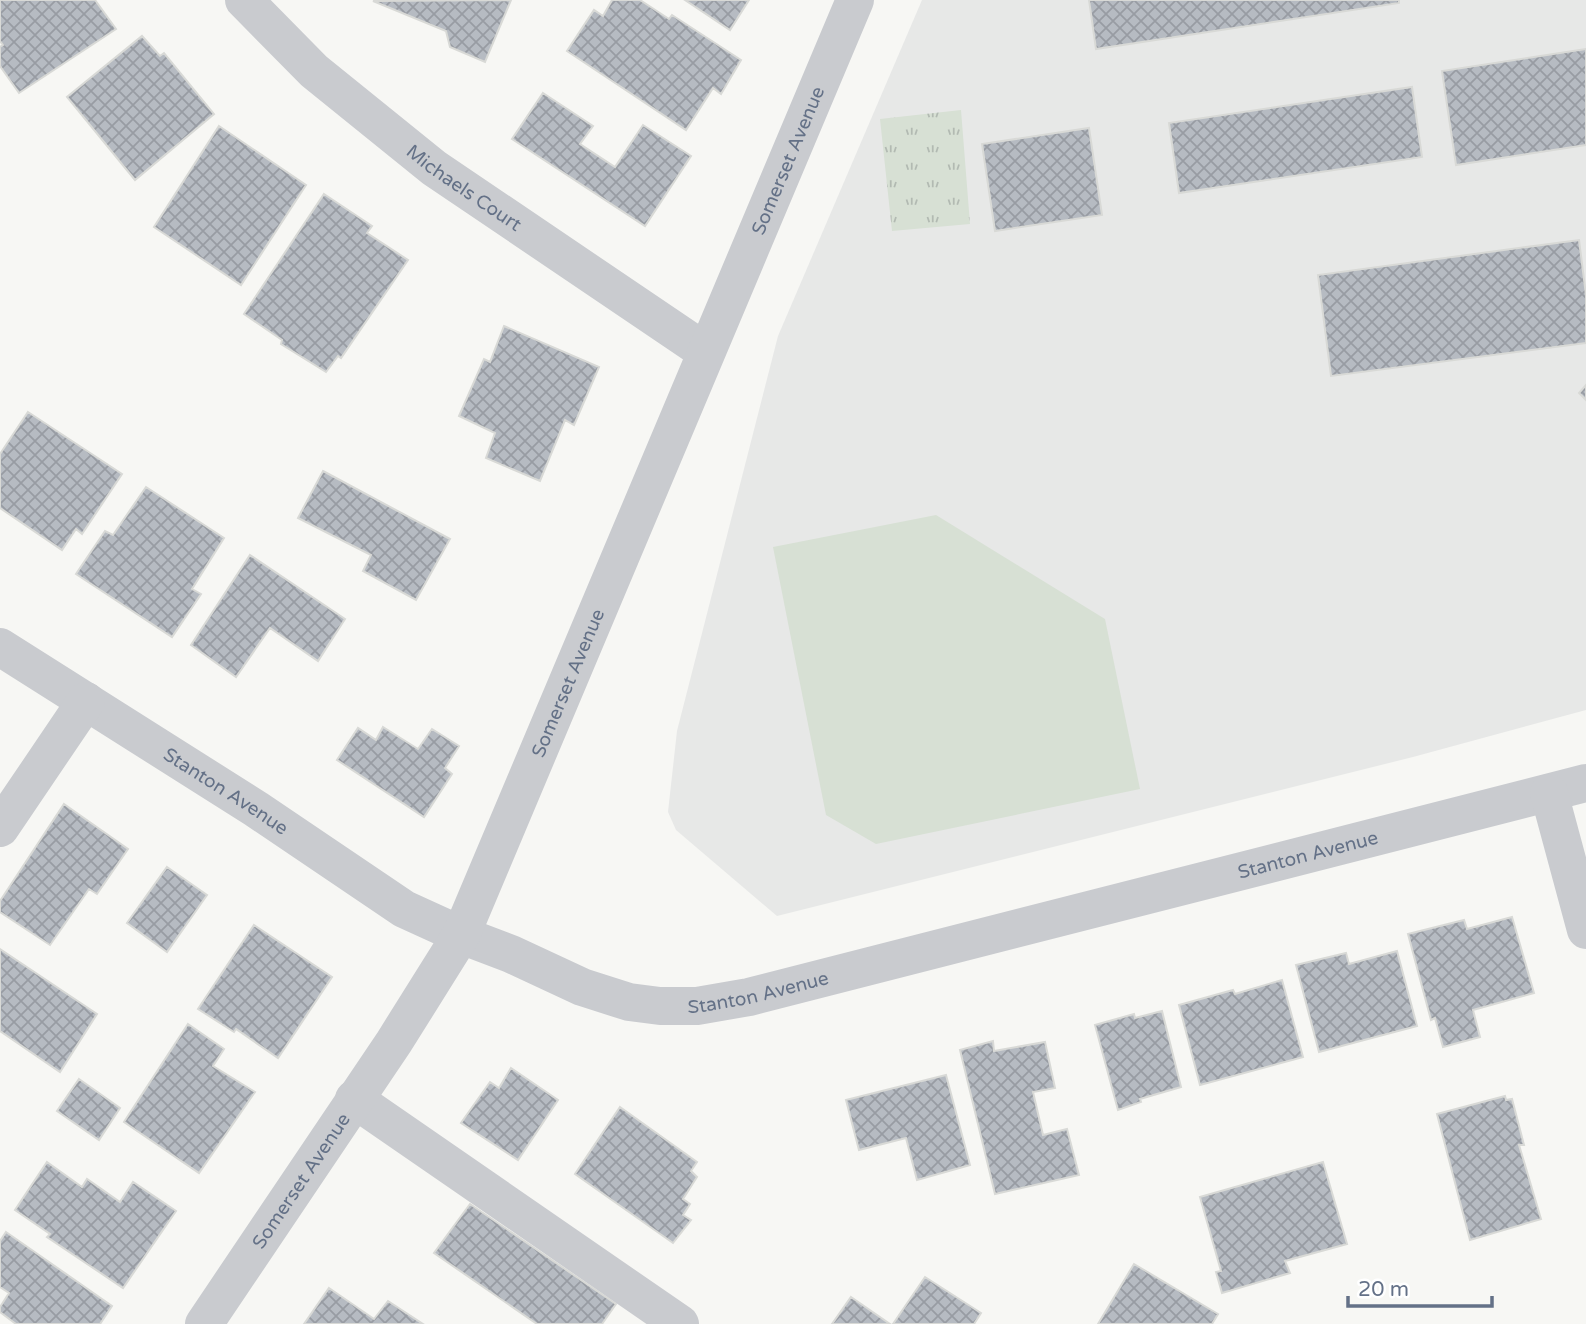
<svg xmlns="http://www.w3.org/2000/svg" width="1586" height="1324" viewBox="0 0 1586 1324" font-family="'Varela Round',sans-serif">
<defs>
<pattern id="park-tufts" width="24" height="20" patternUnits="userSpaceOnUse" patternTransform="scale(1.75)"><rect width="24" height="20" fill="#d7e0d4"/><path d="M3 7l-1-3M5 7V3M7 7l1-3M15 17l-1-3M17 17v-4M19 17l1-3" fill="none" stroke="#b2bab2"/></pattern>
<pattern id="building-cross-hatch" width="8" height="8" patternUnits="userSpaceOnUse" patternTransform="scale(1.75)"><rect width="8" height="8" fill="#b6bbc2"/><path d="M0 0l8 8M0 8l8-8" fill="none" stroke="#989ca3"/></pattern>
</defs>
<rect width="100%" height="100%" fill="#f7f7f4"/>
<path fill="#e7e8e7" d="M 922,0 L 1586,0 L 1586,710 L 1413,757 L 777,916 L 676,830 L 668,812 L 677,731 L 778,336 Z"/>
<path fill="#d7e0d4" d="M 936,515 L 1105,619 L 1140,789 L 876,844 L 826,815 L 773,547 Z"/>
<path fill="url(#park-tufts)" d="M 961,110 L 970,224 L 892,231 L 880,119 Z"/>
<path fill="url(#building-cross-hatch)" stroke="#d8d9d6" stroke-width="2" d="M 0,0 L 95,0 L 116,29 L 19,93 L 0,66 L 0,47 L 3,45 L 0,41 Z
M 511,0 L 485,62 L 450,47 L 446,31 L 373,1 Z
M 612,0 L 640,0 L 669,19 L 672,15 L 741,60 L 721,94 L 713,88 L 686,130 L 567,51 L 594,10 L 603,16 Z
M 685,0 L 749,0 L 730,30 Z
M 1089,0 L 1399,0 L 1399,3 L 1096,49 Z
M 142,36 L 160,56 L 164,53 L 214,114 L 135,180 L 67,97 Z
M 1586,49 L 1586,145 L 1456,165 L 1442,71 Z
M 1412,87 L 1422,157 L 1179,193 L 1169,123 Z
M 543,93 L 593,126 L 580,144 L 615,167 L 643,125 L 691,156 L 645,226 L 512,139 Z
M 219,126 L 306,185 L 241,285 L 154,227 Z
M 1089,128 L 1102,215 L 995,231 L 982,144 Z
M 324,194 L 372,226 L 367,233 L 408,260 L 341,358 L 338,356 L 326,372 L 281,344 L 282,340 L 244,314 Z
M 1579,240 L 1586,295 L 1586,343 L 1331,376 L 1318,275 Z
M 504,326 L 599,367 L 574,425 L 565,420 L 540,481 L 486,458 L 495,433 L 459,416 L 484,359 L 490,362 Z
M 1586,385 L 1586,400 L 1579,393 Z
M 28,412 L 122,474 L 82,534 L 76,529 L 62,550 L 0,508 L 0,454 Z
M 323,471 L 450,539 L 416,600 L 363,571 L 371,555 L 298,518 Z
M 146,487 L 224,538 L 192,589 L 201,594 L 172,637 L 76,574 L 105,531 L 113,535 Z
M 250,555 L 345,619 L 318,661 L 270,628 L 236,677 L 191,645 Z
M 383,727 L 418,749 L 432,729 L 459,746 L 445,768 L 452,774 L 424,817 L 337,760 L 358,728 L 376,740 Z
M 64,804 L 128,849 L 97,894 L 89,889 L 50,945 L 0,912 L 0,901 Z
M 167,867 L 207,895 L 167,952 L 127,923 Z
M 1512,917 L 1534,993 L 1473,1010 L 1480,1037 L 1443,1047 L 1435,1018 L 1431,1020 L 1408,934 L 1464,920 L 1467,929 Z
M 254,925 L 332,977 L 278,1058 L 236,1029 L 234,1032 L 198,1009 Z
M 0,949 L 97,1014 L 60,1072 L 0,1031 Z
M 1397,951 L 1417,1026 L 1319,1052 L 1296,965 L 1346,953 L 1349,964 Z
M 1282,980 L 1303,1057 L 1200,1085 L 1179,1005 L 1233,990 L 1235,994 Z
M 1162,1011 L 1181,1087 L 1140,1099 L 1141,1102 L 1118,1110 L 1095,1025 L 1134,1014 L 1135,1018 Z
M 188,1024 L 224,1049 L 213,1066 L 255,1092 L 199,1173 L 124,1122 Z
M 993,1041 L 994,1051 L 1045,1042 L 1055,1088 L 1033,1092 L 1043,1135 L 1067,1129 L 1079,1175 L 995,1194 L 960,1050 Z
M 511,1068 L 558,1100 L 518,1160 L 461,1123 L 490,1082 L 499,1088 Z
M 946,1075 L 970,1165 L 917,1180 L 906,1138 L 859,1150 L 846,1100 Z
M 79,1079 L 120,1108 L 99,1140 L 57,1111 Z
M 1505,1096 L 1506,1100 L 1512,1099 L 1524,1145 L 1519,1145 L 1541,1219 L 1470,1240 L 1437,1114 Z
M 620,1107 L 697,1162 L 691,1171 L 697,1177 L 683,1199 L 690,1204 L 683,1215 L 691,1220 L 673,1243 L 575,1174 Z
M 47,1162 L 82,1187 L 87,1179 L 120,1202 L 133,1182 L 176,1211 L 123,1288 L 47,1237 L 50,1234 L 15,1210 Z
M 1323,1162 L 1347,1244 L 1285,1261 L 1290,1273 L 1222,1293 L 1216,1272 L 1221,1271 L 1200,1197 Z
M 470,1204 L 616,1304 L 602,1324 L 537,1324 L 434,1253 Z
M 6,1232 L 112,1306 L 100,1324 L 16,1324 L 0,1312 L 0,1307 L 9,1293 L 0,1287 L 0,1241 Z
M 1134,1264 L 1218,1314 L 1212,1324 L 1098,1324 Z
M 925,1277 L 981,1313 L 974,1324 L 893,1324 Z
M 329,1288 L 374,1319 L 388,1301 L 423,1324 L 304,1324 Z
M 851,1297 L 890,1324 L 832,1324 Z"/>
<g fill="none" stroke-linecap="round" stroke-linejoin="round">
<g stroke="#c9cbcf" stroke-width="38">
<path id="s1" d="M 244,0 L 314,71 L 434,168 L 706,352"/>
<path id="s2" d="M 0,647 L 256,809 L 404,909 L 461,935 L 511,954 L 582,987 L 629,1002 L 660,1006 L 697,1006 L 749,997 L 1586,783"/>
<path d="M 1549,793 L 1586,930"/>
<path d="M 0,828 L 86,701"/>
<path d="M 354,1099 L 680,1324"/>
<path id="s3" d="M 204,1324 L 394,1042 L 461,935 L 855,0"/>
</g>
</g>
<g text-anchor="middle" stroke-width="7" stroke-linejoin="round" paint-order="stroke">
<g font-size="19" fill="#647187" stroke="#fff">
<text dy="7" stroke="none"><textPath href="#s3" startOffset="1307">Somerset Avenue</textPath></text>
<text dy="7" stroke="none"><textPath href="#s1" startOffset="290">Michaels Court</textPath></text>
<text dy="7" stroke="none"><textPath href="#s3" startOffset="740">Somerset Avenue</textPath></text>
<text dy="7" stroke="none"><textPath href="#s2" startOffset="268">Stanton Avenue</textPath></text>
<text dy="7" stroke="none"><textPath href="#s2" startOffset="1423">Stanton Avenue</textPath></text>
<text dy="7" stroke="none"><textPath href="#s2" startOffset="856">Stanton Avenue</textPath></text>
<text dy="7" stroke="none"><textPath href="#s3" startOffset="173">Somerset Avenue</textPath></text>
</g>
</g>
<path d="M1348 1296v10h144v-10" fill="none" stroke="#647187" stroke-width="3.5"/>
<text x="1358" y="1296" font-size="21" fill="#647187" stroke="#ffffff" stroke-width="5" paint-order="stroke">20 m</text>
</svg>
